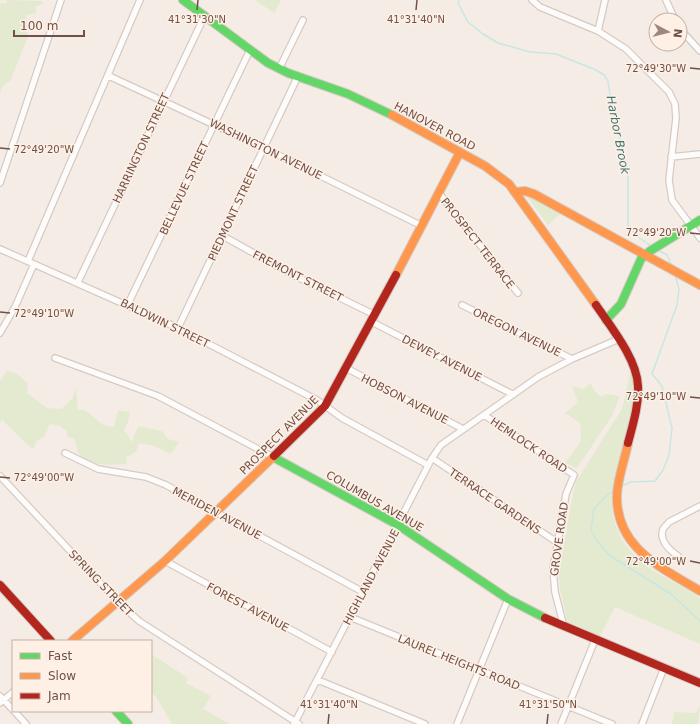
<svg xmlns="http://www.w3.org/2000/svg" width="700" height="724" viewBox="0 0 700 724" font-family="'DejaVu Sans',sans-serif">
<rect width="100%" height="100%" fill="#f5ede5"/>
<path fill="#e3ead0" d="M 7,0 L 43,1 L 42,4 L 35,7 L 37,13 L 26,15 L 28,36 L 11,80 L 4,85 L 0,93 L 0,3 L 7,3 Z
M 255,0 L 281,0 L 274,13 Z
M 525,194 L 543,202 L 560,214 L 548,225 Z
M 634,369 C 634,380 637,394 635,405 C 626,463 585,515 643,563 C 660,577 683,585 700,598 L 700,644 L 615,607 L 600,636 L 568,623 L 560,589 L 559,573 L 573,494 L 577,480 L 622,409 L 631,370 Z
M 7,371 L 16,373 L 28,383 L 27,393 L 47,408 L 61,409 L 72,399 L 76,388 L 78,410 L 85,410 L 103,425 L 114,427 L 118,410 L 130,412 L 128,422 L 124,430 L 132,442 L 138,426 L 162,431 L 168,439 L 179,442 L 171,454 L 154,446 L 139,443 L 136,452 L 126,457 L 127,464 C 113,465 89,467 79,454 C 77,450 76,443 74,439 L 67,436 L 67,431 L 60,426 L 50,424 L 44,437 L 36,442 L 34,449 L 30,447 L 2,420 L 0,423 L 0,381 Z
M 591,383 L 594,390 L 601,397 L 606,394 L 620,396 L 612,416 L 577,468 L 565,463 L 581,441 L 580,423 L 565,413 L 578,402 L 572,386 L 583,389 Z
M 151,654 L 188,678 L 186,683 L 211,696 L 203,709 L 230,724 L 172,724 L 156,697 L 151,692 Z
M 700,705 L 698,724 L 672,724 L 674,712 L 696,713 Z"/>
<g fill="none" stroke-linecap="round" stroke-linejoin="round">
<path stroke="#c8e6e3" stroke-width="1.5" d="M 459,0 L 458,3 L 468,22 L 483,34 L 498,43 L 530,52 L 556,54 L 596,70 L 604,75 L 608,81 L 612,108 L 628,170 L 628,225 L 637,236 L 651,246
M 658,250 L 667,255 L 672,266
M 622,486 L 631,482 L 655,481 L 663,470 L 669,455 L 672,428 L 662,386 L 652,374 L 677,305 L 679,289 L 675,275
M 613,491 L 607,495 L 594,509 L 591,530 L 597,541 L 609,555 L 671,594 L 700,621"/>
<defs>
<path id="street" d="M 532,0 L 540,7 L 598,31 L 626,49 L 669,92 L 675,104 L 676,118 L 669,180 L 672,200 L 700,238
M 666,0 L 675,20
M 680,29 L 700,51
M 598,31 L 605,0
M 279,69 L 303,20
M 109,76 L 264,148 L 422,226
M 671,157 L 700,154
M 0,183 L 61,0
M 439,193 L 518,293
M 223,236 L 291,274 L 375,315
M 0,249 L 178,328 L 317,400 L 342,418 L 428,465
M 28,261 L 140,0
M 78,282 L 205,15
M 128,304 L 250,50
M 462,305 L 572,359
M 372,322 L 512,394
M 178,328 L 298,76
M 0,333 L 15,307 L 34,264
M 55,358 L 158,396 L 273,457
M 346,368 L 463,429
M 484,415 L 574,475 L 566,494 L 553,569 L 555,592 L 564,627
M 65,453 L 98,469 L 146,477 L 166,485 L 363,592
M 432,458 L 558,543
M 0,476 L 118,602 L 139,621 L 299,724
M 678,556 C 669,550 659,540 663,529 L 669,522 L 700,506
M 165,561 L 332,652
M 350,617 L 612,724
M 318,680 L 425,724
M 0,696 L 13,710
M 0,703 L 13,692
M 14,711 L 26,724
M 294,724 L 432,458 L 441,445 L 538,377 L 572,359 L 619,339
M 457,724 L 508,599
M 561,724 L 595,640
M 642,724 L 664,668"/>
<path id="fast" d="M 183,0 L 268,63 L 288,73 L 348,94 L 392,115
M 606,320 L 621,304 L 641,259 L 650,251 L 700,220
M 273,457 L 398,525 L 508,599 L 545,618
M 116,711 L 128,724"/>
<path id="slow" d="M 392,115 L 485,166 L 509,184 L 596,305
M 516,192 L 525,191 L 534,194 L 700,285
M 396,275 L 460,152
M 628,443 C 625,459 618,477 617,494 C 615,548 661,567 700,591
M 72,641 L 165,561 L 274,456"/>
<path id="jam" d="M 596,305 C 611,327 637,359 638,386 C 639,405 633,424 628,443
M 274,456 L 325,406 L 396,275
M 0,585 L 51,641
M 545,618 L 700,683"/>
</defs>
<use href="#street" stroke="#d6cac4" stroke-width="8"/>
<use href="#fast" stroke="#d5c8c2" stroke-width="10"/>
<use href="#slow" stroke="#d5c8c2" stroke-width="10"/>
<use href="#jam" stroke="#d5c8c2" stroke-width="10"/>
<use href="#street" stroke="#fefcfb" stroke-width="5.5"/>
<use href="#fast" stroke="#63d668" stroke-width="8"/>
<use href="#slow" stroke="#ff974d" stroke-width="8"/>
<use href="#jam" stroke="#b3261e" stroke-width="8"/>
</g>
<path fill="none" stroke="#705048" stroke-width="1.5" d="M 197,10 L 198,0M 416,10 L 417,0M 690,68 L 700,69M 0,148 L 10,149M 690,233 L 700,234M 0,312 L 10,313M 690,397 L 700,398M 0,477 L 10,478M 690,561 L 700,563M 328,724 L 329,714M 547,724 L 548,714"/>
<g text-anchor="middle" stroke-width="3" stroke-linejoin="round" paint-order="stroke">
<g font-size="11" fill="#705048" stroke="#fef0e5">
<text transform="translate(435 126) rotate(28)" y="4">HANOVER ROAD</text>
<text transform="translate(141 148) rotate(-65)" y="4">HARRINGTON STREET</text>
<text transform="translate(266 149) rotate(26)" y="4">WASHINGTON AVENUE</text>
<text transform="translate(184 188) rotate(-65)" y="4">BELLEVUE STREET</text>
<text transform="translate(233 213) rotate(-65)" y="4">PIEDMONT STREET</text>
<text transform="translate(478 243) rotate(52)" y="4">PROSPECT TERRACE</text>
<text transform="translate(298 276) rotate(27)" y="4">FREMONT STREET</text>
<text transform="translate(165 323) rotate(26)" y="4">BALDWIN STREET</text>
<text transform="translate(517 332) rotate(26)" y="4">OREGON AVENUE</text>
<text transform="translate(442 358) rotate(27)" y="4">DEWEY AVENUE</text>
<text transform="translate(405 399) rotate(27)" y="4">HOBSON AVENUE</text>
<text transform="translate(279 435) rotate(-45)" y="4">PROSPECT AVENUE</text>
<text transform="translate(529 445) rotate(34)" y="4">HEMLOCK ROAD</text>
<text transform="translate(375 501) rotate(30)" y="4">COLUMBUS AVENUE</text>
<text transform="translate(495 501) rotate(34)" y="4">TERRACE GARDENS</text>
<text transform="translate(217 513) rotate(28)" y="4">MERIDEN AVENUE</text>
<text transform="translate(559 539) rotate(-82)" y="4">GROVE ROAD</text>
<text transform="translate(371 577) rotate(-62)" y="4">HIGHLAND AVENUE</text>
<text transform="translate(101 583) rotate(46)" y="4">SPRING STREET</text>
<text transform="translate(248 607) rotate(28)" y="4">FOREST AVENUE</text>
<text transform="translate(459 662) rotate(22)" y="4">LAUREL HEIGHTS ROAD</text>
</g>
<g font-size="12" font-style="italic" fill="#3d7576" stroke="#fef0e5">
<text transform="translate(618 135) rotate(79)" y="4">Harbor Brook</text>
</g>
</g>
<g font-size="10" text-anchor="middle" fill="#705048" stroke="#fef0e5" stroke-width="3" stroke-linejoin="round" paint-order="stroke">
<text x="197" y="23">41°31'30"N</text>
<text x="416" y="23">41°31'40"N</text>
<text x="656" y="72">72°49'30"W</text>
<text x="44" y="153">72°49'20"W</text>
<text x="656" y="236">72°49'20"W</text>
<text x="44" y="317">72°49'10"W</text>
<text x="656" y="400">72°49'10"W</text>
<text x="44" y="481">72°49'00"W</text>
<text x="656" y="565">72°49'00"W</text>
<text x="329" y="708">41°31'40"N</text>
<text x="548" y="708">41°31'50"N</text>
</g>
<rect x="12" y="640" width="140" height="72" fill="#fef0e5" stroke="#c5b0a6"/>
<rect x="20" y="653" width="20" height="6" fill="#63d668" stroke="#c5b0a6"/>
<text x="48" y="660" font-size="12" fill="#705048">Fast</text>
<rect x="20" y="673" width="20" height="6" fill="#ff974d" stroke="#c5b0a6"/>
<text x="48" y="680" font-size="12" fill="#705048">Slow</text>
<rect x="20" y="693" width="20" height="6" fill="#b3261e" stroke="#c5b0a6"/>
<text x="48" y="700" font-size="12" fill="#705048">Jam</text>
<g transform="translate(668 32) rotate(97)"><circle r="19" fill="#fef0e5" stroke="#c5b0a6"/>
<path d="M0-3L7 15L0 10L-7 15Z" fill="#9f877f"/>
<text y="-6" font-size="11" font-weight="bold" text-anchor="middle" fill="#705048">N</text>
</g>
<path d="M14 30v6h70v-6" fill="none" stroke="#705048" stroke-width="2"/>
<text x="20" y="30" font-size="12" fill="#705048" stroke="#fef0e5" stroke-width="3" paint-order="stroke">100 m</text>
</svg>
